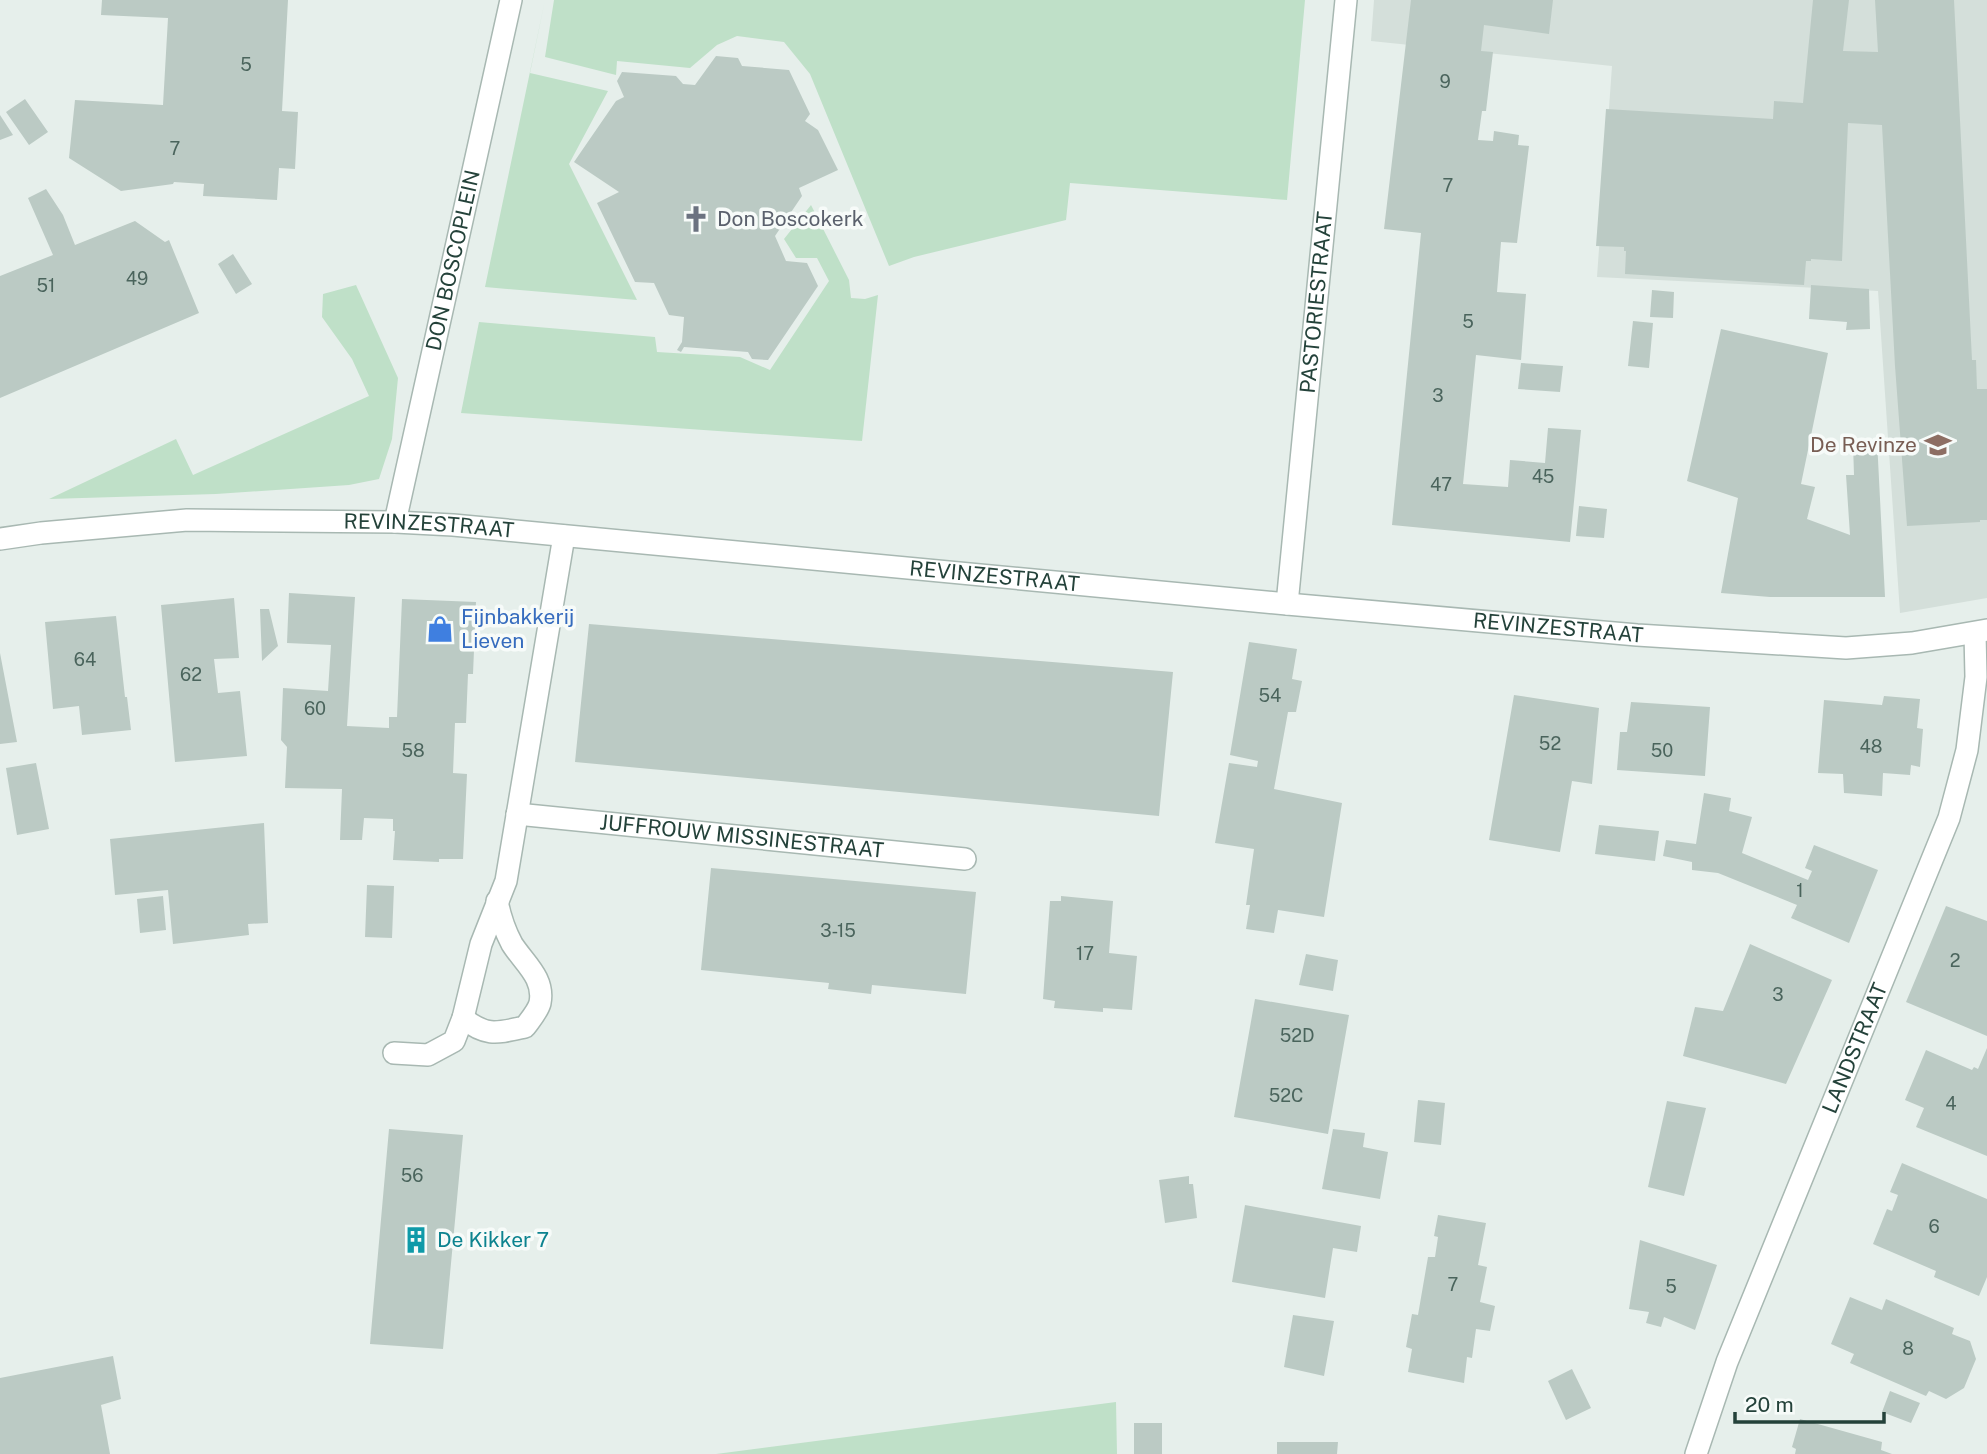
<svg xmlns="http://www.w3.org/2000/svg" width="1987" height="1454" viewBox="0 0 1987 1454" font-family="'Public Sans',sans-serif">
<rect width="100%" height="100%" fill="#e6efeb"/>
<path fill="#d4dfda" d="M 1374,0 L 1987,0 L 1987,598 L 1900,613 L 1878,291 L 1597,277 L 1612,66 L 1371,41 Z"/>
<path fill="#bfe0c8" d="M 545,0 L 530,73 L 608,91 L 569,164 L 637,300 L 485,287 Z
M 554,0 L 1305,0 L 1287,200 L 1070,183 L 1066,220 L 914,257 L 889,266 L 810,74 L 784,42 L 737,36 L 717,45 L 690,68 L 617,61 L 616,75 L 545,57 Z
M 811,205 L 849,280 L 851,298 L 865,299 L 878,295 L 862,441 L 461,413 L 479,322 L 655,337 L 657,352 L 740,357 L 770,370 L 829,281 L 817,258 L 796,258 L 784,239 Z
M 356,285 L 398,378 L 392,439 L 379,479 L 349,485 L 216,494 L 49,499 L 176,439 L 193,475 L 369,396 L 352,359 L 322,317 L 323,294 Z
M 1116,1402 L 1117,1454 L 716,1454 Z"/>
<path fill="#bbcac4" d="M 102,0 L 288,0 L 282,111 L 298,112 L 295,169 L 279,168 L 277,200 L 203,196 L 204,184 L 174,182 L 173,184 L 121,191 L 69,158 L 75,100 L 163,105 L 168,18 L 101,15 Z
M 1411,0 L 1553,0 L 1549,34 L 1484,25 L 1481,51 L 1493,52 L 1486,111 L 1482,111 L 1478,140 L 1493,141 L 1494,131 L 1519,135 L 1518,145 L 1529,146 L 1517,243 L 1501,242 L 1497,292 L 1526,294 L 1521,360 L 1476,355 L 1463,484 L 1508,487 L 1510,460 L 1545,463 L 1548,428 L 1581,430 L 1570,542 L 1392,525 L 1421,233 L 1384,229 Z
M 1813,0 L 1849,0 L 1843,51 L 1878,52 L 1875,0 L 1954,0 L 1972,360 L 1976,360 L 1977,389 L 1987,389 L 1987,520 L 1980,520 L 1980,522 L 1907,526 L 1895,366 L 1882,125 L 1848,123 L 1842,261 L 1811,259 L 1811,261 L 1806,261 L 1804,285 L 1625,274 L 1626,251 L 1624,251 L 1624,247 L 1596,246 L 1606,109 L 1773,119 L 1774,101 L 1803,103 Z
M 716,56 L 738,58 L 742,66 L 789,70 L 810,114 L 805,121 L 818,130 L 838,170 L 799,188 L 802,196 L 775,236 L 786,261 L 807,263 L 818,286 L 768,360 L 752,359 L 748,352 L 684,347 L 681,352 L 677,350 L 682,342 L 684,317 L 669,315 L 654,283 L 635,282 L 597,203 L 619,192 L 574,162 L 616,101 L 624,97 L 617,81 L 622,72 L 676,76 L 683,84 L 695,85 Z
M 25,99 L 48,132 L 29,145 L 6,112 Z
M 0,115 L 13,135 L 0,140 Z
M 46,189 L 63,215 L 75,245 L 135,221 L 165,242 L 169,240 L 199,313 L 0,398 L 0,276 L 53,255 L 28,198 Z
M 233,254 L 252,284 L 236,294 L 218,264 Z
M 1811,285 L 1869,289 L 1870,329 L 1846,330 L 1847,322 L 1809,319 Z
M 1652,290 L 1674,292 L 1673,318 L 1650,317 Z
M 1633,321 L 1653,323 L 1649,368 L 1628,366 Z
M 1721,329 L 1828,353 L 1801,484 L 1815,487 L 1807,519 L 1850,535 L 1846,475 L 1854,475 L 1853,443 L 1877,440 L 1885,597 L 1770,597 L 1721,593 L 1738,498 L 1687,481 Z
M 1521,363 L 1563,366 L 1560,392 L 1518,389 Z
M 1579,506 L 1607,509 L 1604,538 L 1576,536 Z
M 289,593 L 355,597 L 347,726 L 389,728 L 389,717 L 397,717 L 402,599 L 476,602 L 473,674 L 468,674 L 466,723 L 455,723 L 453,773 L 467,774 L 463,859 L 439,859 L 439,862 L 393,860 L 395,831 L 393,831 L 393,819 L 364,818 L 362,840 L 340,840 L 342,789 L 285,788 L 287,747 L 281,740 L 283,688 L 328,691 L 331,645 L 287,643 Z
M 234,598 L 239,658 L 214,659 L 218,693 L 240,691 L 247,756 L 175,762 L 161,605 Z
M 260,609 L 269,609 L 278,646 L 262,661 Z
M 116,616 L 125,697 L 127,697 L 131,730 L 82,735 L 79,706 L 53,709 L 45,622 Z
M 589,624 L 1173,672 L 1159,816 L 575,762 Z
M 1249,642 L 1297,649 L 1292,679 L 1302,681 L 1296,712 L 1288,712 L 1274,789 L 1342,803 L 1324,917 L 1278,910 L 1274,933 L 1246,929 L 1250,905 L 1246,905 L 1254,849 L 1215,843 L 1229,763 L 1257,767 L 1258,761 L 1230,755 Z
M 0,653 L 17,742 L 0,744 Z
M 1514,695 L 1599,708 L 1592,784 L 1572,781 L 1560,852 L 1489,840 Z
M 1884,696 L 1920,699 L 1917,728 L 1923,729 L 1920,767 L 1911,765 L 1910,775 L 1883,773 L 1882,796 L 1844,793 L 1843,774 L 1818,773 L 1824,700 L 1882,705 Z
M 1631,702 L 1710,707 L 1705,776 L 1617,770 L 1620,732 L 1627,732 Z
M 36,763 L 49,829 L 17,835 L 6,768 Z
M 1704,793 L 1731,798 L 1729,811 L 1752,817 L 1742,853 L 1808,880 L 1812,871 L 1805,868 L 1814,845 L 1878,870 L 1849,943 L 1791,918 L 1797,905 L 1718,873 L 1692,870 L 1692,862 L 1663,856 L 1666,840 L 1696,844 Z
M 264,823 L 268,923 L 248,924 L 249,935 L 173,944 L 168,890 L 115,895 L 110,839 Z
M 1599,825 L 1659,831 L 1655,861 L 1595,854 Z
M 711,868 L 976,892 L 966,994 L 872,985 L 871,994 L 828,989 L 829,983 L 701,970 Z
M 367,885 L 394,886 L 392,938 L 365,937 Z
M 163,896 L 166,930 L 140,933 L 137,899 Z
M 1061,896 L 1113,901 L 1109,953 L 1137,956 L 1132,1010 L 1103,1008 L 1103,1012 L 1054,1008 L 1055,1001 L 1043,999 L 1050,901 L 1061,901 Z
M 1946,906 L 1987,921 L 1987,1036 L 1906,1002 Z
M 1750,944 L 1832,980 L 1786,1084 L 1683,1056 L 1695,1007 L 1723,1011 Z
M 1306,954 L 1338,960 L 1333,991 L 1299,985 Z
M 1255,999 L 1349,1015 L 1328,1134 L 1234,1117 Z
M 1987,1048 L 1987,1156 L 1916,1127 L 1924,1108 L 1905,1100 L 1926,1050 L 1972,1070 L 1974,1067 L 1978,1069 Z
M 1418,1100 L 1445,1103 L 1441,1145 L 1414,1142 Z
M 1667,1101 L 1706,1108 L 1684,1196 L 1648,1187 Z
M 389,1129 L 463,1135 L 443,1349 L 370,1344 Z
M 1333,1129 L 1365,1133 L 1363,1147 L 1388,1152 L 1380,1199 L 1322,1189 Z
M 1902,1163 L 1987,1199 L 1987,1277 L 1979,1296 L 1934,1277 L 1936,1271 L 1873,1244 L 1887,1209 L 1892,1211 L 1898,1195 L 1890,1192 Z
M 1189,1176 L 1189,1184 L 1193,1184 L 1197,1218 L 1165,1223 L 1159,1180 Z
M 1245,1205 L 1361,1226 L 1357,1252 L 1333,1248 L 1325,1298 L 1232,1282 Z
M 1438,1215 L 1486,1223 L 1478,1265 L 1487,1267 L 1480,1302 L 1495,1306 L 1490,1331 L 1476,1329 L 1472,1358 L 1467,1357 L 1464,1383 L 1408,1372 L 1412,1349 L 1406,1347 L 1412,1314 L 1418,1315 L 1428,1257 L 1435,1257 L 1438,1237 L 1434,1236 Z
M 1640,1240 L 1717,1265 L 1695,1330 L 1664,1317 L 1661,1327 L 1646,1323 L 1649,1312 L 1629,1309 Z
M 1850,1297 L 1882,1310 L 1886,1299 L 1954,1328 L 1952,1334 L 1970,1341 L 1976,1359 L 1964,1388 L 1946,1399 L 1929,1391 L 1926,1396 L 1850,1363 L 1854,1354 L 1831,1344 Z
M 1293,1315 L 1334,1321 L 1324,1376 L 1284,1367 Z
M 113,1356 L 121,1399 L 101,1405 L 110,1454 L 0,1454 L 0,1378 Z
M 1572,1369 L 1591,1408 L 1566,1420 L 1548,1381 Z
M 1890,1391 L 1920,1403 L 1911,1423 L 1882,1412 Z
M 1800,1419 L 1882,1442 L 1881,1450 L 1892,1454 L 1795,1454 L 1796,1449 L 1792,1447 Z
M 1134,1423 L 1162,1423 L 1162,1454 L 1134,1454 Z
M 1277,1442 L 1338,1442 L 1337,1454 L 1277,1454 Z"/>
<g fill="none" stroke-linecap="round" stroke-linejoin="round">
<defs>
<g id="lane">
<path id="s1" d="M 517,814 L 965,859"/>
<path d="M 463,1018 C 486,1037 497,1033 525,1027 C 530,1020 538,1011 540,1003 C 545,978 524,963 512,944 C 505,931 500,916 497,901"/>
<path d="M 394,1053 L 428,1055 L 454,1041 L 463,1018 L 481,944 L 506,881 L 564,536"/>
</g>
<g id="street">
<path id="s2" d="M 395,522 L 511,0"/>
<path id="s3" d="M 0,539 L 41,533 L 187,520 L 395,522 L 453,525 L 1287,604 L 1637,635 L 1846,648 L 1912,643 L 1987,630"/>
<path id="s4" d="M 1287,604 L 1346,0"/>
<path id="s5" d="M 1696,1454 L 1727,1362 L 1949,818 L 1967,750 L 1976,677 L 1975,633"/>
</g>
</defs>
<use href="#lane" stroke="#a8b8b2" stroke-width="24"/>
<use href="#street" stroke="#a8b8b2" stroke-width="24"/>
<use href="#lane" stroke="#fff" stroke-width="21"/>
<use href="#street" stroke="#fff" stroke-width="21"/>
</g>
<defs>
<symbol id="church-bare" viewBox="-9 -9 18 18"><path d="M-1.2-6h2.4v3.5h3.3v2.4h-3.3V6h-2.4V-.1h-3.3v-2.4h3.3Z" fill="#6b7280" stroke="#f7fbf9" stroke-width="2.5" paint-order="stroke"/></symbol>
<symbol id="school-bare" viewBox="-9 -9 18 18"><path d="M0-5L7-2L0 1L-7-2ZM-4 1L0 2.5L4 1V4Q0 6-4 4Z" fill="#8d6e63" stroke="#f7fbf9" stroke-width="2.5" paint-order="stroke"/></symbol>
<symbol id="shop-bare" viewBox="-9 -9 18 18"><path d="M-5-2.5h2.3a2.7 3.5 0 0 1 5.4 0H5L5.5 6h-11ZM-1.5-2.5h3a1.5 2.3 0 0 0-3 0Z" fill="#3f7fe0" stroke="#f7fbf9" stroke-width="2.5" paint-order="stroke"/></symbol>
<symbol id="building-bare" viewBox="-9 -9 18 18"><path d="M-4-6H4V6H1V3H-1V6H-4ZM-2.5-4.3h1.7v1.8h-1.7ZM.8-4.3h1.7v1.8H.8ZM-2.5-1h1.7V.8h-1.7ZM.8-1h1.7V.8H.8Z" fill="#0f9aa8" stroke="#f7fbf9" stroke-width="2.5" paint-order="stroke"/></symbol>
</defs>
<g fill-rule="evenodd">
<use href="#church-bare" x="677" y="200" width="38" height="38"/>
<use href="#school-bare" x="1919" y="426" width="38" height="38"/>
<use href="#shop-bare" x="421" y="610" width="38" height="38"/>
<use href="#building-bare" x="397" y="1221" width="38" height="38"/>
</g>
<g text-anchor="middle" stroke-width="7" stroke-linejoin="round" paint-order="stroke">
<g font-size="18" fill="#4a645c">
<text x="246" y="71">5</text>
<text x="1445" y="88">9</text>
<text x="175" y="155">7</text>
<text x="1448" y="192">7</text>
<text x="137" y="285">49</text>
<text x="46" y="292">51</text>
<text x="1468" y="328">5</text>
<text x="1438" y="402">3</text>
<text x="1543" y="483">45</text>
<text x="1441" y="491">47</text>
<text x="85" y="666">64</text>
<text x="191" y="681">62</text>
<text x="1270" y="702">54</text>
<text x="315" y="715">60</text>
<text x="1550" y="750">52</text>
<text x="1871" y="753">48</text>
<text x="413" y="757">58</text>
<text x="1662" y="757">50</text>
<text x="1800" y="897">1</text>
<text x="838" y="937">3-15</text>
<text x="1085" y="960">17</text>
<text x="1955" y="967">2</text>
<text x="1778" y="1001">3</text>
<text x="1297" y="1042">52D</text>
<text x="1286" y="1102">52C</text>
<text x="1951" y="1110">4</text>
<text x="412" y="1182">56</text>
<text x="1934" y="1233">6</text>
<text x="1453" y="1291">7</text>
<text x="1671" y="1293">5</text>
<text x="1908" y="1355">8</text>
</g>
<g font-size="21" fill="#5b616d" stroke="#f7fbf9" text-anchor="start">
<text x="717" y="226">Don Boscokerk</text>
</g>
<g font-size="21" fill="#24423a" stroke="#f7fbf9">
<text dy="7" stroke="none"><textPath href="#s2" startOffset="268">DON BOSCOPLEIN</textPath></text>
<text dy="7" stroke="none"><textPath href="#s4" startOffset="303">PASTORIESTRAAT</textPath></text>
<text dy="7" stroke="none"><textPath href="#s3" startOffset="430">REVINZESTRAAT</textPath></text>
<text dy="7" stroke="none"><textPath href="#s3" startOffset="998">REVINZESTRAAT</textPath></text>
<text dy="7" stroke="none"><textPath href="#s3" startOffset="1564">REVINZESTRAAT</textPath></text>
<text dy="7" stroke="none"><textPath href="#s1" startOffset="226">JUFFROUW MISSINESTRAAT</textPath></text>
<text dy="7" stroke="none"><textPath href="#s5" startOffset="436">LANDSTRAAT</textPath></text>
</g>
<g font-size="21" fill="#785e54" stroke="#f7fbf9" text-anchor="end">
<text x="1917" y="452">De Revinze</text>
</g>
<g font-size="21" fill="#366cbe" stroke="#f7fbf9" text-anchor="start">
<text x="461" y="624">Fijnbakkerij<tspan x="461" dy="24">Lieven</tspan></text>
</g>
<g font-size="21" fill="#0d838f" stroke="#f7fbf9" text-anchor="start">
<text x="437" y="1247">De Kikker 7</text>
</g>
</g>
<path d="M1735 1412v10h149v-10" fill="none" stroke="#24423a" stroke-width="3.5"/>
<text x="1745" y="1412" font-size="21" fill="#24423a" stroke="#f7fbf9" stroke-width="5" paint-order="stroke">20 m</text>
</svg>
